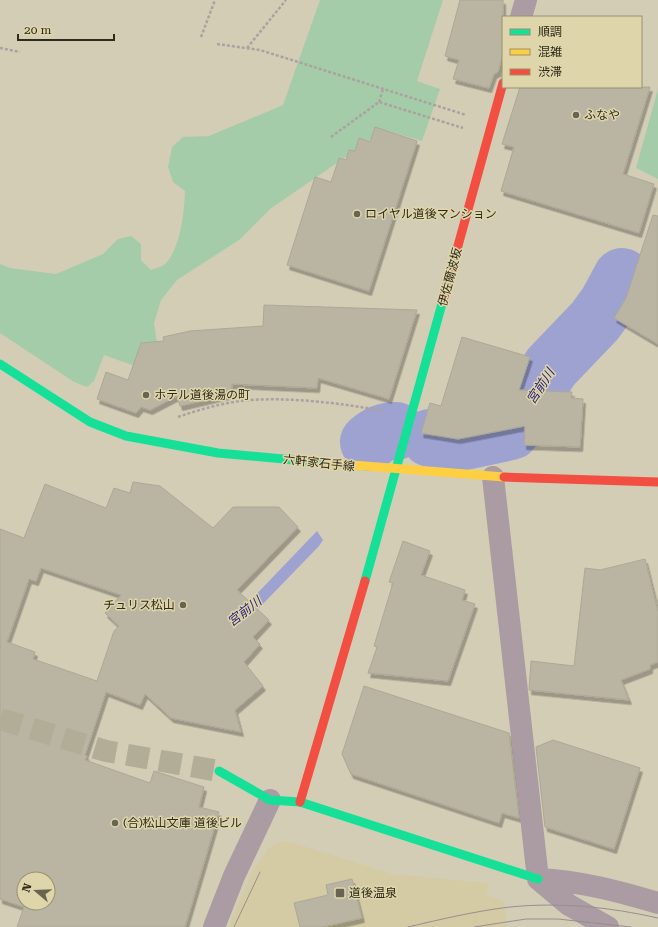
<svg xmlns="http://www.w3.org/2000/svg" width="658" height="927" viewBox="0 0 658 927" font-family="'Roboto Serif','Noto Sans JP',serif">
<defs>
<filter id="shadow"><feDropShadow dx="2.5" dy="4.5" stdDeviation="0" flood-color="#0004"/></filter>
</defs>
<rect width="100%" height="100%" fill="#d3cdb6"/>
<path fill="#d4cba5" d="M 287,841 L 393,874 L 488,883 L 487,895 L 504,901 L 507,927 L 228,927 L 254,869 L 269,848 L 278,842 Z"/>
<path fill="#a5cca9" d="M 320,0 L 443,0 L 417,81 L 440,89 L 422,141 L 385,130 L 270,209 L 239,240 L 177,280 L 161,300 L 154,323 L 159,356 L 132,365 L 104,355 L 94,381 L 87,387 L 74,382 L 0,333 L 0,264 L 10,268 L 56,274 L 103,254 L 118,239 L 131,236 L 141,244 L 141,260 L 151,270 C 155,268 162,267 165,264 C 181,248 184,212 185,191 L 173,182 L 168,167 L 172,147 L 183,137 L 209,136 L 283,105 Z
M 658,89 L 658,179 L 636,168 Z"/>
<path fill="#9da2d1" d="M 317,531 L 323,540 L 319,546 L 259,608 L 240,617 L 237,607 L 251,600 Z"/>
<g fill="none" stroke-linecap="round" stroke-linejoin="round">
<path stroke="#9da2d1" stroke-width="58" d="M 430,438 L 460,442 L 511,431 L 551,367 L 595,321 L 608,303 L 622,277
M 369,442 C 378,434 385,431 396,431"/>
</g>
<path fill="#bab5a3" stroke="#aca895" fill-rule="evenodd" filter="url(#shadow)" d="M 460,0 L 503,0 L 503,53 L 498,72 L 494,74 L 489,88 L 453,79 L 459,60 L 445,56 Z
M 520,87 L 650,87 L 623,174 L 654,184 L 639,233 L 501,191 L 514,147 L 502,144 Z
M 375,127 L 417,141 L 369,291 L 287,265 L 315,177 L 331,182 L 339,158 L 346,160 L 349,150 L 355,151 L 359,138 L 370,142 Z
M 653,215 L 658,216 L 658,344 L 614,318 L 626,298 Z
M 264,305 L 417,310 L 389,399 L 318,378 L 317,388 L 232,384 L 231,394 L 180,406 L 177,396 L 150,410 L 141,407 L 136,413 L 97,399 L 106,372 L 128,380 L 141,343 L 164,341 L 163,337 L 190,331 L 263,326 Z
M 462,337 L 530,357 L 519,390 L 572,392 L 571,398 L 583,399 L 580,447 L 524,445 L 525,426 L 458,439 L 421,433 L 430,403 L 441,406 Z
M 133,482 L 160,486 L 213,528 L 233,507 L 279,507 L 298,527 L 237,590 L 269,620 L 253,637 L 260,644 L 244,662 L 263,686 L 235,710 L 241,732 L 171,718 L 145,694 L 140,705 L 106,692 L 85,755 L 87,756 L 85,760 L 150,783 L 154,771 L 204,787 L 199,807 L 219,812 L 185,927 L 17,927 L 24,907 L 0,899 L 0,529 L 24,538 L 45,484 L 106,508 L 114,488 L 130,493 ZM 41,568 L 121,595 L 105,613 L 119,626 L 114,631 L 97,681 L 33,659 L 35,652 L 7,642 L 29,579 L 36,581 ZM 24,879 L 48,879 L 48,903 L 24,903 Z
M 403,541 L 430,551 L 421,575 L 465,590 L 462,600 L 475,604 L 448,681 L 368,673 L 377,647 L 374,646 L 393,583 L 389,582 Z
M 645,559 L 658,612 L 658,662 L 650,665 L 650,669 L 621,680 L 629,700 L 529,690 L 531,661 L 574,666 L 585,568 L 600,570 Z
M 364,686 L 509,733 L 519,818 L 502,813 L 499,823 L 351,774 L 342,754 Z
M 553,740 L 640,768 L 614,849 L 545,827 L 536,747 Z
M 352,879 L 362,918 L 322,927 L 300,927 L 294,903 L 328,895 L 326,885 Z"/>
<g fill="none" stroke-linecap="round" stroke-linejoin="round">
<path stroke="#b2ad97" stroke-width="22" stroke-dasharray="22 11" stroke-linecap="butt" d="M 0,719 L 106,751 L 219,771"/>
<path stroke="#aca1a0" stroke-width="2.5" stroke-dasharray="3 2" stroke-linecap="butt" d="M 201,37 L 215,0
M 217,44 L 260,50 L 466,115
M 0,48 L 20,52
M 247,48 L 286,0
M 379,102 L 383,89
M 331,137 L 379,102 L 463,128
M 178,417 C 198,410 219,404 240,401 C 284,396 341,403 384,411"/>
<path stroke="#ab9ba2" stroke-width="22" d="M 521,17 L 526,0
M 493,477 L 538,879 L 569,905 L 608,927
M 538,879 C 580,881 618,891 658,903
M 214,927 L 234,876 L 270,800"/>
<path stroke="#16e098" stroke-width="9" d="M 0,364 L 90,422 L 126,436 L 218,453 L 327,463
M 365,581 L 443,300
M 219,771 L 270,800 L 300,802 L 538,879"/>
<path stroke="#ffcf43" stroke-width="9" d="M 327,463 L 504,477"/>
<path stroke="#f24e42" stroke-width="9" d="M 443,300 L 503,83
M 504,477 L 658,482
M 300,802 L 365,581"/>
<path stroke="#998e8e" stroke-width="1" d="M 234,927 L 260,872
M 408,927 C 442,919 476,911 510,907 C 560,902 609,907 658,918
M 474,927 L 526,919 L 558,919 L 631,927"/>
</g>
<g fill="#686451" stroke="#dfd5aa" stroke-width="1.5">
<circle cx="576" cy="115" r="4"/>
<circle cx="357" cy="214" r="4"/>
<circle cx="146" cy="395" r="4"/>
<circle cx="183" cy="605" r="4"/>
<circle cx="115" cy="823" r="4"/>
<rect x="335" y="888" width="10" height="10" rx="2"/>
</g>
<g text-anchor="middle" stroke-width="3" stroke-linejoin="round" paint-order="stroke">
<g font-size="12" fill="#2f2b1a" stroke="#dfd5aa" text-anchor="start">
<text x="584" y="119">ふなや</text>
<text x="365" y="218">ロイヤル道後マンション</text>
<text x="154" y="399">ホテル道後湯の町</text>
<text x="175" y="609" text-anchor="end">チュリス松山</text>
<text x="123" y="827">(合)松山文庫 道後ビル</text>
<text x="349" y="897">道後温泉</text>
</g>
<g font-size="12" fill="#2f2b1a" stroke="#dfd5aa">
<text transform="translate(450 277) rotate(-75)" y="4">伊佐爾波坂</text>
<text transform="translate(319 463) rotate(6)" y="4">六軒家石手線</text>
</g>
<g font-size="13" font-style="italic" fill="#241e77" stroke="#dfd5aa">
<text transform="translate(540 386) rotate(-57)" y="5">宮前川</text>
<text transform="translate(244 611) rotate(-38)" y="5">宮前川</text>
</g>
</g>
<rect x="502" y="16" width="140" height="72" fill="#dfd5aa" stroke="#999170"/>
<rect x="510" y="29" width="20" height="6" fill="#16e098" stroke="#999170"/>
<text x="538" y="36" font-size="12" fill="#2f2b1a">順調</text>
<rect x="510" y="49" width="20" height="6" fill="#ffcf43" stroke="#999170"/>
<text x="538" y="56" font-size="12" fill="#2f2b1a">混雑</text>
<rect x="510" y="69" width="20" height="6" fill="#f24e42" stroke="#999170"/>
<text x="538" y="76" font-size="12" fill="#2f2b1a">渋滞</text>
<g transform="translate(36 891) rotate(289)"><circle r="19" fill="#dfd5aa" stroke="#999170"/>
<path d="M0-3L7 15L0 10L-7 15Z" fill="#686451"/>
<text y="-6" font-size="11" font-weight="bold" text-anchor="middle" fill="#2f2b1a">N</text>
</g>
<path d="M18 34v6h96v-6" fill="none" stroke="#2f2b1a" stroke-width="2"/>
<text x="24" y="34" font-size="12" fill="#2f2b1a" stroke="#dfd5aa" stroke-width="3" paint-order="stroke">20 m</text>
</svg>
